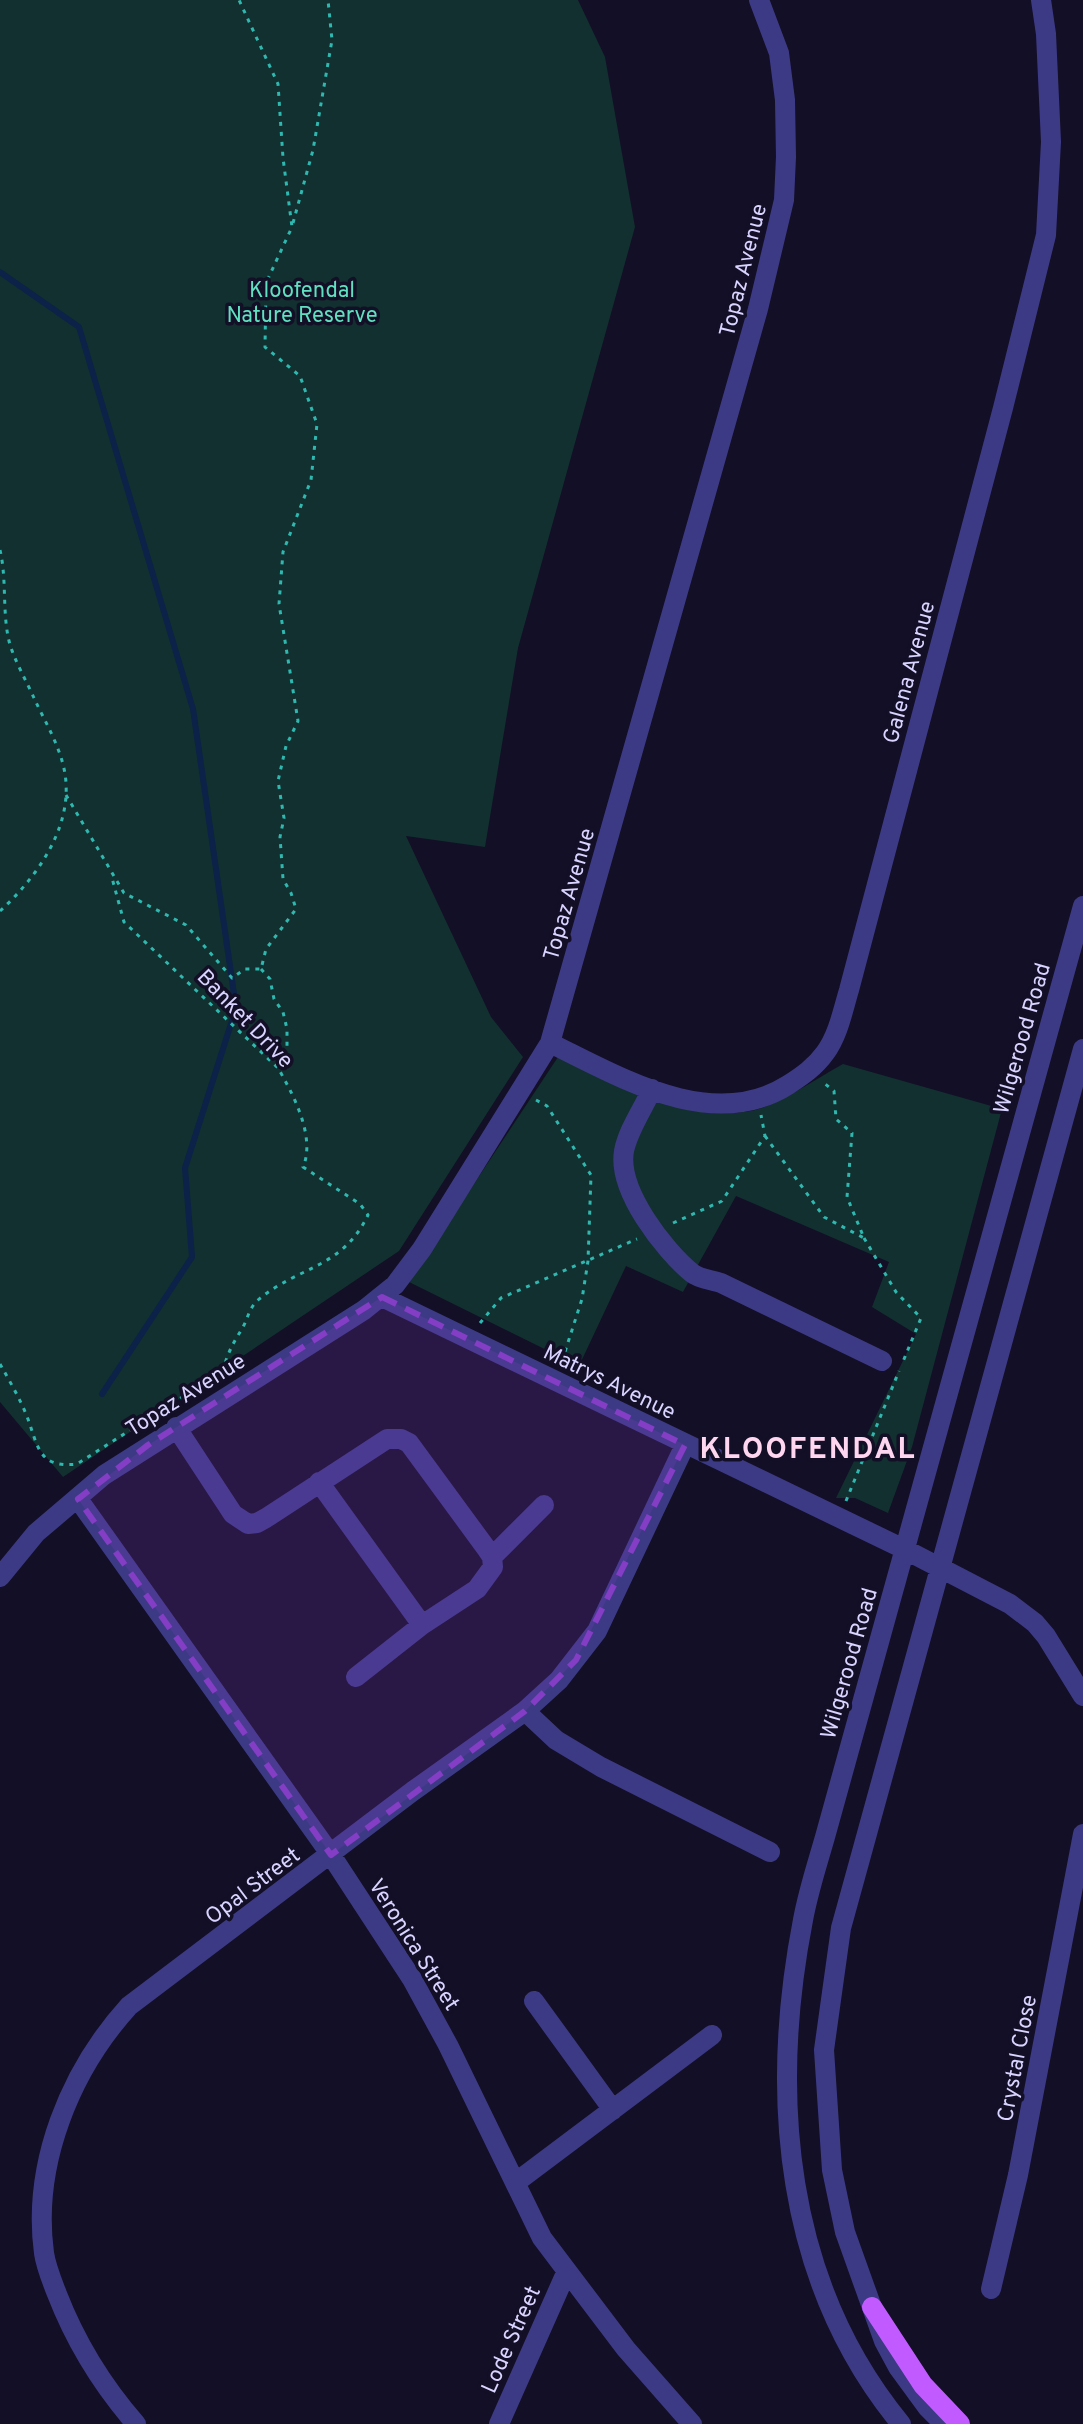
<svg xmlns="http://www.w3.org/2000/svg" width="1083" height="2424" viewBox="0 0 1083 2424" font-family="Overpass,sans-serif">
<rect width="100%" height="100%" fill="#130f26"/>
<path fill="#12302f" d="M 0,0 L 578,0 L 605,57 L 635,227 L 518,648 L 485,847 L 406,836 L 491,1017 L 523,1057 L 399,1251 L 63,1477 L 0,1402 Z
M 558,1057 C 610,1084 704,1128 762,1108 C 789,1098 817,1078 843,1064 L 1002,1109 L 912,1447 L 888,1513 L 855,1498 L 836,1498 L 916,1334 L 872,1307 L 889,1262 L 736,1196 L 683,1292 L 626,1266 L 579,1366 L 409,1282 Z"/>
<g fill="none" stroke-linecap="round" stroke-linejoin="round">
<path stroke="#0c2248" stroke-width="6" d="M 0,272 L 79,327 L 193,709 L 236,1008 L 185,1168 L 192,1257 L 102,1394"/>
<path stroke="#2fb8b0" stroke-width="3" stroke-dasharray="4 6" stroke-linecap="butt" d="M 293,223 L 313,150 L 332,40 L 328,0
M 0,550 C 7,580 2,611 9,641 C 14,660 26,680 34,698 C 46,724 65,754 66,784 C 69,833 34,880 0,911
M 66,795 L 124,893 L 186,925 L 232,978 L 245,969 L 261,969 L 266,949 L 296,909 L 291,893 L 283,879 L 280,837 L 284,818 L 278,781 L 286,746 L 298,721 L 279,604 L 283,552 L 311,480 L 317,424 L 300,376 L 265,347 L 266,283 L 292,227 L 283,158 L 278,84 L 239,0
M 261,969 L 270,979 L 274,999 L 283,1012 L 287,1029 L 287,1051 L 278,1058 L 278,1066
M 536,1100 L 547,1106 L 591,1175 L 588,1261 L 582,1299 L 562,1361
M 765,1136 L 824,1217 L 864,1238 L 847,1197 L 852,1133 L 836,1119 L 834,1091 L 824,1083
M 673,1223 L 722,1201 L 765,1136 L 761,1115
M 864,1238 L 896,1292 L 921,1318 L 902,1364
M 480,1323 L 501,1298 L 637,1239
M 0,1364 C 9,1380 19,1397 26,1414 C 38,1443 36,1469 77,1464 L 223,1371 C 228,1351 233,1344 243,1327 C 248,1318 249,1308 258,1300 C 298,1266 342,1269 368,1215 L 360,1204 L 303,1167 C 316,1137 293,1094 278,1068 L 124,922 L 112,878
M 846,1501 L 899,1371"/>
<path stroke="#3d3a85" stroke-width="20" d="M 550,1043 C 620,1077 712,1133 788,1085 C 802,1076 815,1067 825,1053 C 838,1036 843,1010 849,990 L 1003,408 L 1046,235 L 1051,142 L 1046,34 L 1041,0
M 652,1089 C 643,1109 628,1130 624,1151 C 617,1190 664,1250 692,1273 C 699,1279 712,1280 721,1283 L 882,1361
M 382,1297 L 904,1549 L 1010,1604 L 1035,1623 L 1046,1636 L 1083,1696
M 176,1427 L 233,1514 L 248,1524 L 257,1523 L 266,1518 L 387,1439 L 401,1439 L 409,1443 L 486,1548 L 492,1557 L 493,1567 L 477,1589 L 422,1625 L 356,1677
M 319,1482 L 422,1625
M 78,1499 L 331,1855 L 412,1979 L 448,2045 L 542,2238 L 626,2349 L 692,2424
M 492,1557 L 544,1505
M 0,1577 L 36,1533 L 104,1475 L 364,1310 L 395,1285 L 422,1249 L 550,1043 L 758,309 L 784,200 L 786,157 L 785,100 L 779,53 L 759,0
M 525,1711 L 556,1740 L 601,1767 L 770,1852
M 534,2001 L 613,2110
M 515,2183 L 712,2035
M 991,2289 L 1018,2175 L 1083,1834
M 136,2424 C 102,2385 76,2343 57,2294 C 52,2281 46,2267 44,2253 C 32,2164 70,2071 129,2006 L 413,1791 L 525,1711 L 559,1680 L 597,1631 L 685,1445
M 499,2424 L 566,2273
M 901,2424 C 784,2282 769,2095 803,1920 C 808,1892 817,1865 825,1837 L 1083,906
M 944,2424 L 928,2408 L 898,2367 L 884,2341 L 845,2232 L 832,2170 L 824,2050 L 841,1928 L 1083,1049"/>
<path stroke="#c25bff" stroke-width="20" d="M 872,2307 L 923,2385 L 960,2424"/>
</g>
<path fill="#843dc5" fill-opacity="0.2" stroke="#843dc5" stroke-width="6" stroke-dasharray="16 10" stroke-linejoin="round" d="M 382,1297 L 685,1445 L 576,1660 L 525,1711 L 331,1855 L 78,1499 L 148,1445 Z"/>
<g text-anchor="middle" stroke-width="7" stroke-linejoin="round" paint-order="stroke">
<g font-size="22" fill="#d9d4ff" stroke="#130f26">
<text transform="translate(742 270) rotate(-76)" y="8">Topaz Avenue</text>
<text transform="translate(908 672) rotate(-75)" y="8">Galena Avenue</text>
<text transform="translate(568 894) rotate(-74)" y="8">Topaz Avenue</text>
<text transform="translate(246 1018) rotate(46)" y="8">Banket Drive</text>
<text transform="translate(1021 1038) rotate(-74)" y="8">Wilgerood Road</text>
<text transform="translate(610 1381) rotate(26)" y="8">Matrys Avenue</text>
<text transform="translate(185 1394) rotate(-32)" y="8">Topaz Avenue</text>
<text transform="translate(848 1663) rotate(-74)" y="8">Wilgerood Road</text>
<text transform="translate(252 1885) rotate(-37)" y="8">Opal Street</text>
<text transform="translate(415 1944) rotate(58)" y="8">Veronica Street</text>
<text transform="translate(1016 2058) rotate(-79)" y="8">Crystal Close</text>
<text transform="translate(510 2339) rotate(-66)" y="8">Lode Street</text>
</g>
<g font-size="22" fill="#5fe0c0" stroke="#130f26">
<text x="302" y="297">Kloofendal<tspan x="302" dy="25">Nature Reserve</tspan></text>
</g>
<g font-size="30" font-weight="bold" letter-spacing="2" fill="#ffd6f0" stroke="#130f26">
<text x="808" y="1458">KLOOFENDAL</text>
</g>
</g>
</svg>
